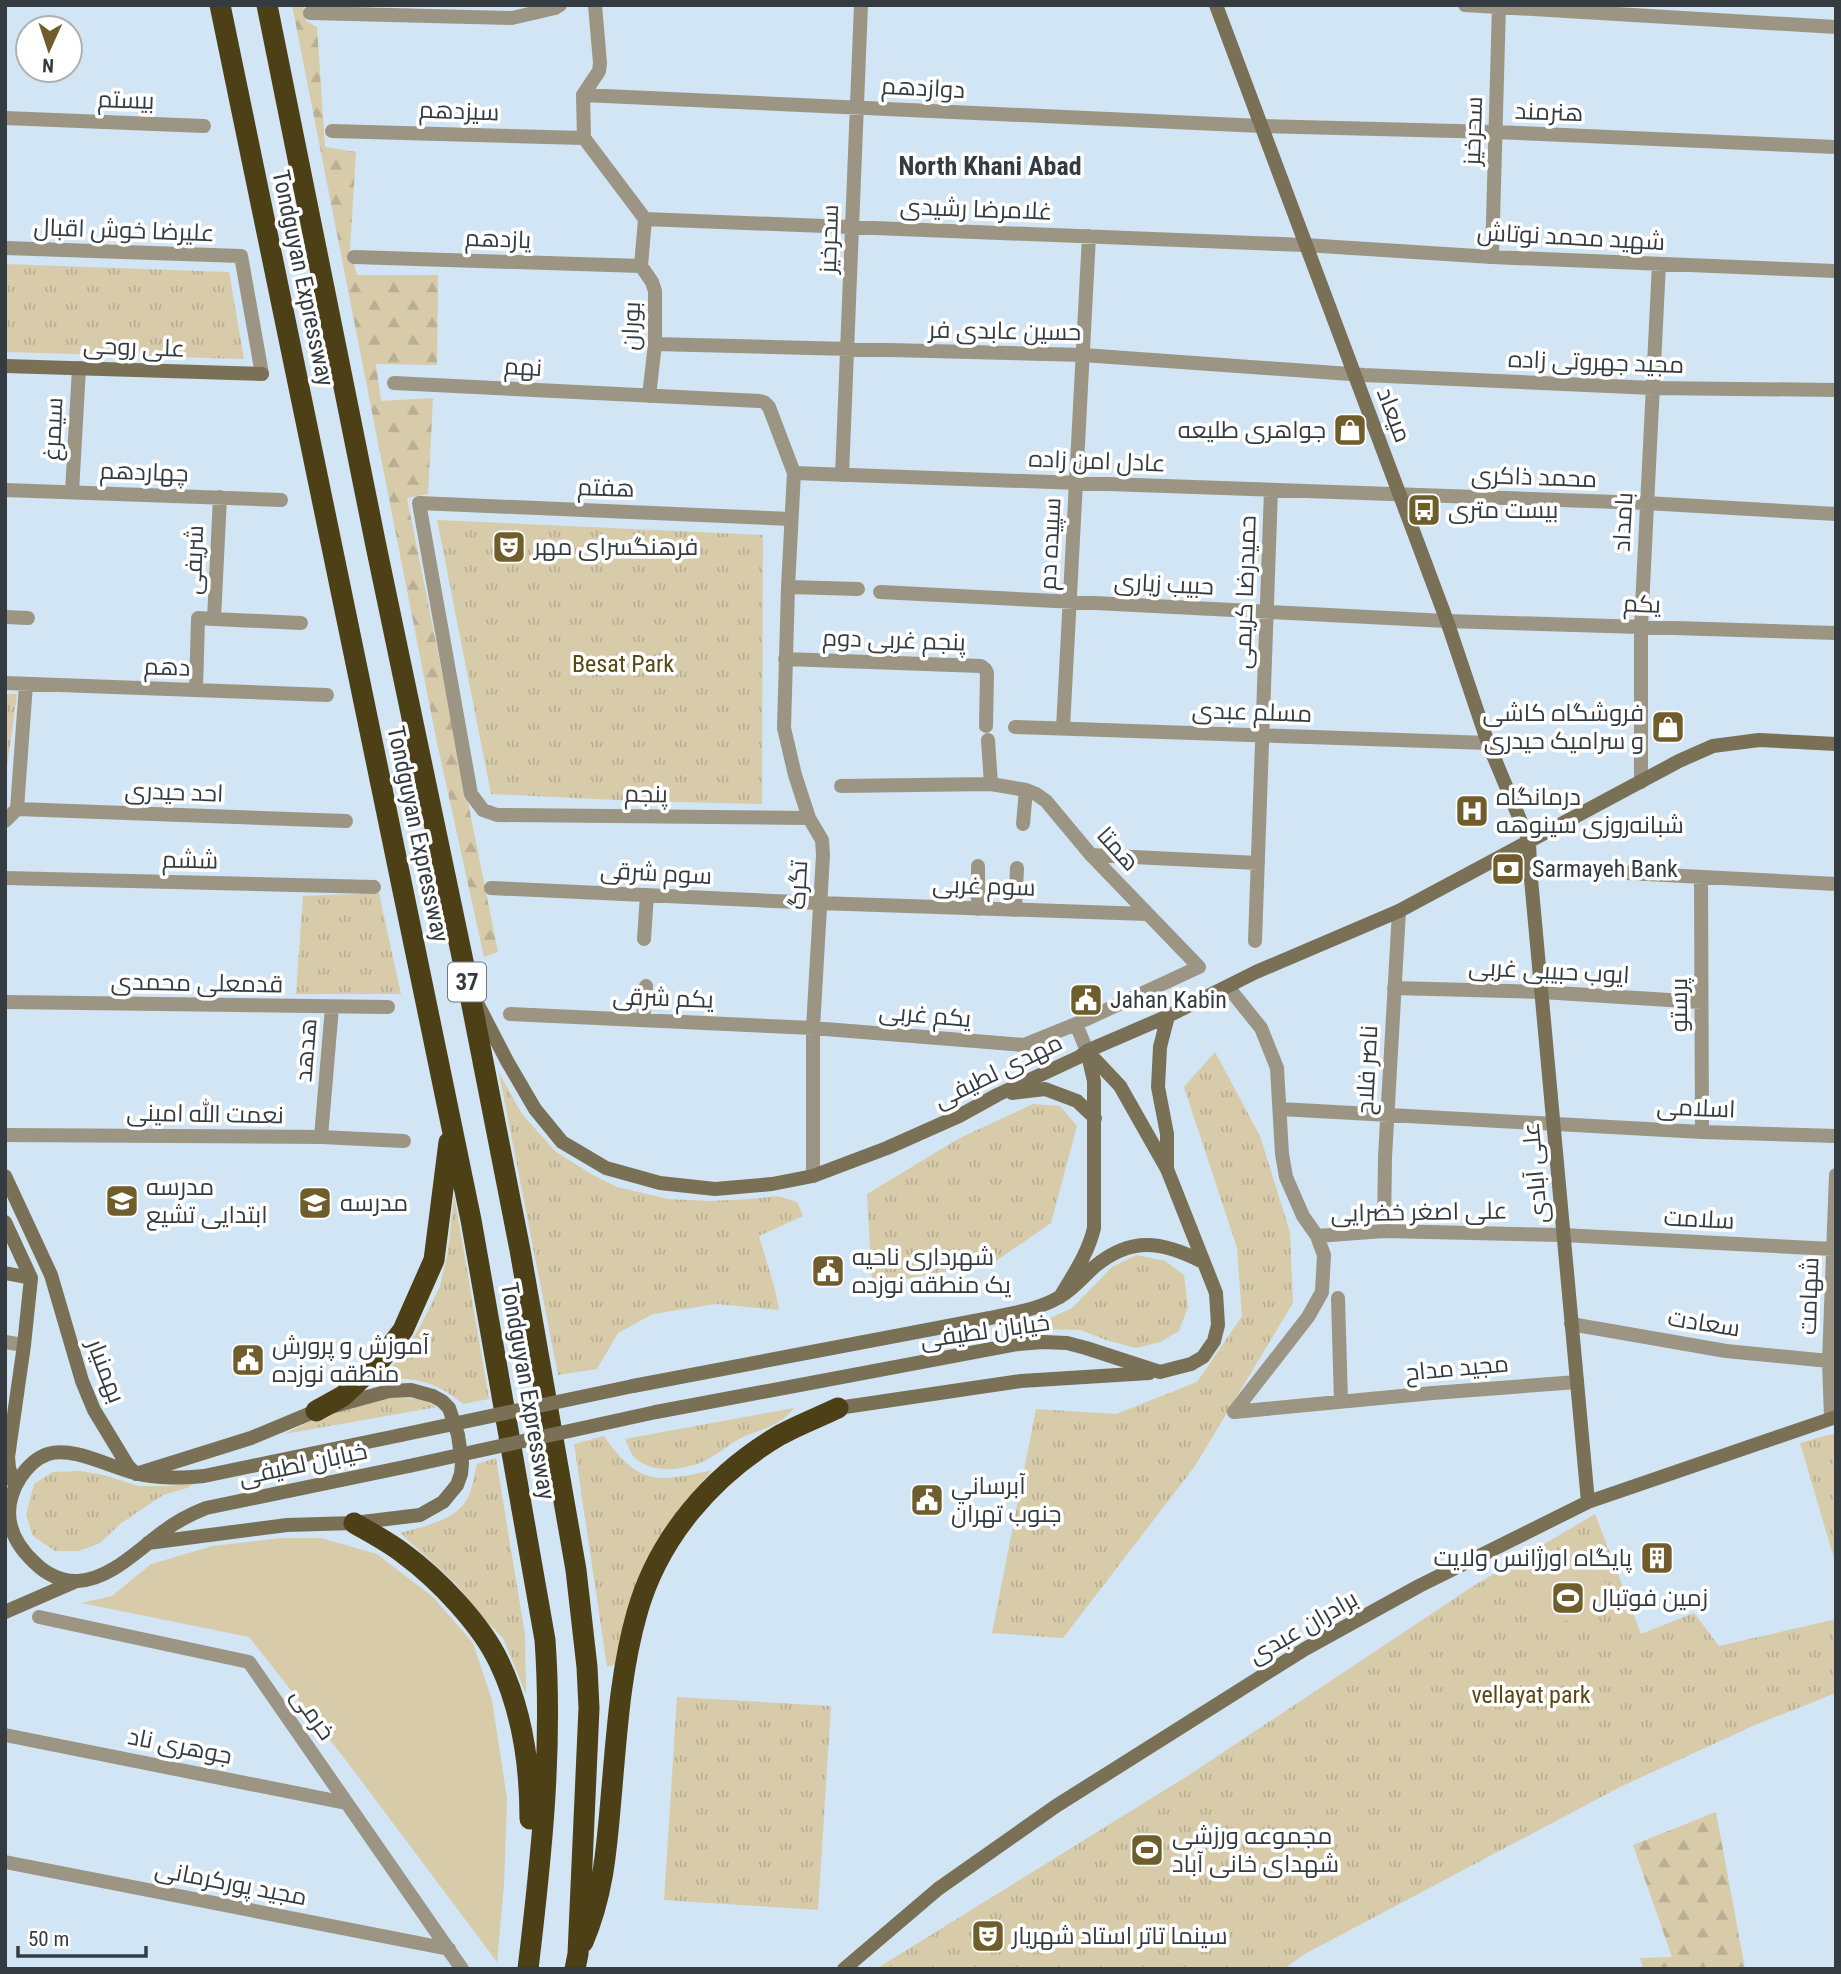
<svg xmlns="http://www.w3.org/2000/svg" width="1841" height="1974" viewBox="0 0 1841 1974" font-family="'Roboto Condensed',Cairo,sans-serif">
<defs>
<pattern id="grass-tufts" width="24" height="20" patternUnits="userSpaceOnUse" patternTransform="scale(1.75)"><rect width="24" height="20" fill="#d8cbaa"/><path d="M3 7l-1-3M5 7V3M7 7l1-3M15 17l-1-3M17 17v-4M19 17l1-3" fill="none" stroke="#baaf94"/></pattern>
<pattern id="forest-firs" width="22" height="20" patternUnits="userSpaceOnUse" patternTransform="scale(1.75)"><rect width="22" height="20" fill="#d8cbaa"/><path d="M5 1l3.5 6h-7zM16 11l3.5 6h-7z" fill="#baaf94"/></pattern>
</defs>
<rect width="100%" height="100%" fill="#d1e5f5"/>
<path fill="url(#grass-tufts)" d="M 5,264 L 229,272 L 244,359 L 5,352 Z
M 437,520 L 763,535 L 762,804 L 637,801 L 491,794 Z
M 5,694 L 17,694 L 5,782 Z
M 379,893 L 401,994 L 296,994 L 303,896 Z
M 1215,1052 L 1260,1136 L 1290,1232 L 1293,1303 L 1195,1466 L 1063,1638 L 992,1633 L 1036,1409 L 1116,1414 L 1197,1382 L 1242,1316 L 1237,1248 L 1184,1087 Z
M 499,1073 L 522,1114 L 556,1152 L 593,1175 L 617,1187 L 668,1199 L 709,1201 L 750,1199 L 778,1196 L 797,1202 L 803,1216 L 759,1236 L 775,1289 L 779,1310 L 716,1304 L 653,1314 L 618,1333 L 597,1369 L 558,1375 Z
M 1033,1104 L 1060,1106 L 1077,1126 L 1051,1223 L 993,1263 L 872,1285 L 867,1194 L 958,1139 Z
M 454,1194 L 489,1399 L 463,1404 C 436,1381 410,1375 376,1381 L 399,1360 L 421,1325 L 440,1286 L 448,1251 Z
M 1136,1255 L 1165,1261 L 1184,1275 L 1188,1307 L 1179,1331 L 1160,1342 L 1136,1348 L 1106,1340 L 1081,1330 L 1026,1329 L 1072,1308 L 1112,1267 Z
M 396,1397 L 424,1400 L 437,1407 L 284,1434 C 322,1415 353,1402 396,1397 Z
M 794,1408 C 780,1426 762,1429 743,1437 C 730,1443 719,1454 706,1460 C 686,1470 653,1475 635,1458 C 630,1453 628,1445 625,1439 Z
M 1836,1433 L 1836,1565 L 1800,1443 Z
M 604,1436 C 638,1485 657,1483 712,1470 L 685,1503 L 616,1664 L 607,1667 L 574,1444 Z
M 496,1458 L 525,1635 L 526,1694 L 503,1638 L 481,1616 L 456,1584 L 400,1533 C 422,1527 458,1520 468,1497 C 473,1487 474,1474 477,1464 Z
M 80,1471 L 104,1475 L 138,1486 L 171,1486 L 201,1480 L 187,1488 L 163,1495 L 120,1524 L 100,1543 L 79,1551 L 55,1551 L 33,1536 L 26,1515 L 34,1484 L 53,1472 Z
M 1595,1514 L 1641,1634 L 1694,1613 L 1719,1646 L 1836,1619 L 1836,1693 L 1755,1725 L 1620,1787 L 1303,1955 L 1284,1969 L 876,1969 L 1189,1775 L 1475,1585 Z
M 677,1697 L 831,1706 L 818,1910 L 664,1900 Z"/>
<path fill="url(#forest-firs)" d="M 292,5 L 303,5 L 306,21 L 317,27 L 325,147 L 356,152 L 350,249 L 357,275 L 438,275 L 437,365 L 376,364 L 381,401 L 433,398 L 428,494 L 407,498 L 498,952 L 484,957 L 436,738 Z
M 1716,1812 L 1745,1969 L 1643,1969 L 1640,1958 L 1672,1957 L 1633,1845 Z"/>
<path fill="#d8cbaa" d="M 281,1538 L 321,1538 L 377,1554 L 433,1597 L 473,1643 L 492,1700 L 507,1799 L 504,1885 L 497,1962 L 345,1759 L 249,1637 L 81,1603 L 112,1596 L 151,1564 L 213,1546 Z
M 1599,1564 L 1613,1607 L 1537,1629 L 1524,1589 Z"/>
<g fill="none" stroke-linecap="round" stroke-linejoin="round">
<path stroke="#9c9583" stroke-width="14" d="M 595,5 L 600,63 L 599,71 L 583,95 L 584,138 L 645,219 L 641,266 L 652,282 L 655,291 L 655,344 L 649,396
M 1465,5 L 1836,27
M 310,13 L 512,18 L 555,8 L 560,5
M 583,95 L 1261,126 L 1495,132 L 1836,147
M 5,118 L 204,126
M 332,131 L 584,138
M 645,219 L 1305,245 L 1492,257 L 1836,271
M 5,248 L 241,256 L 262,374
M 354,257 L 641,266
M 1492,257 L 1499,5
M 655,344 L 1083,355 L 1364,375 L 1653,388 L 1836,390
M 394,383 L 759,401 L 764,402 L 769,407 L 794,473 L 788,587 L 784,728 L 795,775 L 809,818 L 822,840 L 823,855 L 813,1028 L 813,1176
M 794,473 L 1646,503 L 1836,514
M 842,475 L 861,5
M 5,490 L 281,500
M 72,492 L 79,368
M 791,519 L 419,503 L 471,794 L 483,810 L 497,815 L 809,818
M 788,587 L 858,589
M 880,592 L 1447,621 L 1836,633
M 5,617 L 28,618
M 214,619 L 301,623
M 785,659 L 981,666 L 985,669 L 987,673 L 986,726
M 5,683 L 327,695
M 196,690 L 198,618 L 214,619 L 220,497
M 1015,727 L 1488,743
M 1063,728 L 1089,236
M 988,740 L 991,784
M 1641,782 L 1641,627 L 1659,264
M 17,809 L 26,684
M 5,821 L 17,809 L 346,821
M 1023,824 L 1026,790
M 1091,855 L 1258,863
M 1530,868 L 1836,884
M 5,878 L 374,887
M 1701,878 L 1702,1132
M 491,888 L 819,903 L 1147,914
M 978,909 L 978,866
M 1015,910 L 1017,868
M 644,939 L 647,895
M 1255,941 L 1271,490
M 1228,987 L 1261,1028 L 1277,1068 L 1282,1154 L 1286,1177 L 1303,1216 L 1317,1236 L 1324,1255 L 1322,1292 L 1308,1317 L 1234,1412
M 1394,988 L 1541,992 L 1701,1002
M 5,1002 L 388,1007
M 510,1014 L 813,1028 L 1024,1045 L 1076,1024 L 1199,967 L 1091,855 L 1046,801 L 1036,794 L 1026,790 L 991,784 L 841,786
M 643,1020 L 646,986
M 1076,1024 L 1087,1051
M 1280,1109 L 1702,1132 L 1836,1136
M 5,1135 L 321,1137 L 404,1141
M 321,1137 L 332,1007
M 1384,1231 L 1385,1157 L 1399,911
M 1317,1236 L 1384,1231 L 1563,1235 L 1833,1249
M 1338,1298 L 1341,1402
M 1571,1324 L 1726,1351 L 1829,1361
M 5,1342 L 24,1345
M 1234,1412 L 1433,1393 L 1577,1382
M 1831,1418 L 1829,1361 L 1836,1175
M 39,1617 L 249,1662 L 462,1969
M 5,1735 L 346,1803
M 5,1862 L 449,1949"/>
<path stroke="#7a7055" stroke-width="14" d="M 1216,5 L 1447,621 L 1488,743 L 1529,841 L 1530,868 L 1588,1502
M 5,366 L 262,374
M 476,1001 L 507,1061 L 535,1109 L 562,1142 L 606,1168 L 660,1183 L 715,1189 L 772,1184 L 813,1176 L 887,1148 L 959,1116 L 997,1095 L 1079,1057 L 1087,1051 L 1168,1016 L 1256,972 L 1399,911 L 1679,761 L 1713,746 L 1759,740 L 1836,744
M 1012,1093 L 1045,1089 L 1077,1101 L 1095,1118
M 1167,1168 L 1167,1134 L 1158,1087 L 1160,1047 L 1168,1016
M 5,1176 L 51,1275 L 82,1381 L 94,1410 L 128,1466 L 136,1474 L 251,1438 L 316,1411 L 389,1391 L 411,1390 L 433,1396 L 442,1401 L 449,1408 L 458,1435 L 462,1463 L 461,1474 L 457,1485 L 443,1502 L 420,1515 L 354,1523 L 287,1525 L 148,1543
M 5,1222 L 31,1278
M 5,1273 L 31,1278
M 633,1386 L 990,1318 C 1013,1313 1041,1309 1061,1296 C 1074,1288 1083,1277 1094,1267 C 1131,1236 1162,1241 1203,1262
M 838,1408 L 1021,1381 L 1149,1373
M 656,1412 L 1018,1344 L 1043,1342 L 1067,1343 L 1086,1348 L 1160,1372 L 1191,1364 L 1203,1357 L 1214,1341 L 1218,1325 L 1216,1293 L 1167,1169 L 1120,1086 L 1087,1051 L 1094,1081 L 1094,1228 C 1088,1254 1073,1275 1060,1297
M 401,1435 L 204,1476 C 181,1478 158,1479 135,1473 C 110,1467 73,1446 48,1454 C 36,1458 27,1467 20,1478 C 0,1510 9,1539 35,1563 C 46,1574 62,1582 78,1581 C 111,1579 139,1549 164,1531 C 177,1521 191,1514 206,1508 L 409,1466
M 15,1486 L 9,1468 L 8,1457 L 24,1345 L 31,1278
M 5,1612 L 74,1582
M 844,1969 L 938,1889 L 1056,1806 L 1305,1649 L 1419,1586 L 1588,1502 L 1836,1417"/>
<path stroke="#4e4016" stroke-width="21" d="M 220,5 L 471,1220 L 545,1640 C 553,1750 541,1860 528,1969
M 267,5 L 376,546 L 468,985 L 520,1250 L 576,1570 L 587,1667 L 589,1708 L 578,1954 L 575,1969
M 316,1411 L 343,1396 L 362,1378 L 382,1358 L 403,1330 L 434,1260 L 449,1142
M 354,1523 C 371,1533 389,1542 404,1554 C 438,1579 481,1624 499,1662 C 522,1710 530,1767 530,1819
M 583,1942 C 605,1891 607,1842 612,1787 C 617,1729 621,1669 637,1613 C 658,1538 712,1475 780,1435 C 798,1425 819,1417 838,1408"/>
<path stroke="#7a7055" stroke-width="14" d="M 401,1435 L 633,1386
M 409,1466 L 656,1412"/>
</g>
<defs>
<symbol id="shop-square" viewBox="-11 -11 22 22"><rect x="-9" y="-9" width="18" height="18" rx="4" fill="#6f5d2b" stroke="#fff"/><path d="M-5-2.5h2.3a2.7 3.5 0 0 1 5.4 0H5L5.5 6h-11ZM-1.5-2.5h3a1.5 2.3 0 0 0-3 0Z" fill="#fff"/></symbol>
<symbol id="bus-square" viewBox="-11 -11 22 22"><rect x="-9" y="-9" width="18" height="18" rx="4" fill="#6f5d2b" stroke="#fff"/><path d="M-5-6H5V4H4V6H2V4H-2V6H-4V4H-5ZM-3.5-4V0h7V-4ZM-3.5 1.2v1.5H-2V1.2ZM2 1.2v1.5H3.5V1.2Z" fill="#fff"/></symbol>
<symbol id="theatre-square" viewBox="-11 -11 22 22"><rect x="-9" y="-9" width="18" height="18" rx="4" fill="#6f5d2b" stroke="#fff"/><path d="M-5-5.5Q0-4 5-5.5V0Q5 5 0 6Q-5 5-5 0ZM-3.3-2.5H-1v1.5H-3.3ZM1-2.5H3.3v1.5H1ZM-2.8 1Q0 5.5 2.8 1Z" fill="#fff"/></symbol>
<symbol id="hospital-square" viewBox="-11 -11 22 22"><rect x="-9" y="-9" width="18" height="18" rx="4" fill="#6f5d2b" stroke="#fff"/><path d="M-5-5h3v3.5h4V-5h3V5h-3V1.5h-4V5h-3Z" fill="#fff"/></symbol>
<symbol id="bank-square" viewBox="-11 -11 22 22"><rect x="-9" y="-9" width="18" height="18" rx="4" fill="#6f5d2b" stroke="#fff"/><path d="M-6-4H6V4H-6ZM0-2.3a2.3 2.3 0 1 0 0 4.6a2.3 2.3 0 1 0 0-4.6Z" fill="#fff"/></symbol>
<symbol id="civic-square" viewBox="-11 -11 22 22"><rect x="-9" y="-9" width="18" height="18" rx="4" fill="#6f5d2b" stroke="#fff"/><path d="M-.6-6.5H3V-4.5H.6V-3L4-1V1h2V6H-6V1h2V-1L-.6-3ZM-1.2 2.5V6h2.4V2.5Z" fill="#fff"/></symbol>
<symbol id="school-square" viewBox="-11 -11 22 22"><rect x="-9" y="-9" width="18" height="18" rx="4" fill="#6f5d2b" stroke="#fff"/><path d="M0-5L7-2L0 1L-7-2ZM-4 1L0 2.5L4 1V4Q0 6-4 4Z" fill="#fff"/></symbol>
<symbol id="building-square" viewBox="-11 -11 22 22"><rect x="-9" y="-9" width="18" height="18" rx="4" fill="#6f5d2b" stroke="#fff"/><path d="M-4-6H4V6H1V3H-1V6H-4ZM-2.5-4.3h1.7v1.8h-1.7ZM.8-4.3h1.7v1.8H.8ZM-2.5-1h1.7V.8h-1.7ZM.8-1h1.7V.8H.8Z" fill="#fff"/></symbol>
<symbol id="stadium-square" viewBox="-11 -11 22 22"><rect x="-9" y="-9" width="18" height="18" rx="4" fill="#6f5d2b" stroke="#fff"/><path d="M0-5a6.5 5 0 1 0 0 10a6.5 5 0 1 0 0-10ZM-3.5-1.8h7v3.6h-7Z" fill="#fff"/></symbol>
</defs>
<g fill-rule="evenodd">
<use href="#shop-square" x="1331" y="411" width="38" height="38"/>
<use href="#bus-square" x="1405" y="491" width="38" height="38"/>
<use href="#theatre-square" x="490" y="528" width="38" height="38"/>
<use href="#shop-square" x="1649" y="708" width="38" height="38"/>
<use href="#hospital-square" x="1453" y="792" width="38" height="38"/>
<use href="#bank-square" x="1489" y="850" width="38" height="38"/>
<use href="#civic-square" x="1067" y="981" width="38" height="38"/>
<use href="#school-square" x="103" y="1182" width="38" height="38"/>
<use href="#school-square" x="296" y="1184" width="38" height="38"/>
<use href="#civic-square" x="809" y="1252" width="38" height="38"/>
<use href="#civic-square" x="229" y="1341" width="38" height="38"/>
<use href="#civic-square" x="908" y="1481" width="38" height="38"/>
<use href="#building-square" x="1638" y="1539" width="38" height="38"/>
<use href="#stadium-square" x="1549" y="1579" width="38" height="38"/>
<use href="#stadium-square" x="1128" y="1831" width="38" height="38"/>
<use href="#theatre-square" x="969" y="1917" width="38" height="38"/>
</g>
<g text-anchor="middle" stroke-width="7" stroke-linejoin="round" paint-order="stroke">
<rect fill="#fff" stroke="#71767b" stroke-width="2" x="448" y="962.5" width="38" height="39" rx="5"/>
<g font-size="23" font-weight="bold" fill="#343c42">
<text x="467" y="990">37</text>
</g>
<g font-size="24" fill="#343c42" stroke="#fff">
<text transform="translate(923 88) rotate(3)" y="8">دوازدهم</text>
<text transform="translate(126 100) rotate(2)" y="8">بیستم</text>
<text transform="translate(459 111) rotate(2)" y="8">سیزدهم</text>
<text transform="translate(1549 112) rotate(2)" y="8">هنرمند</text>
<text transform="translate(1473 131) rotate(-88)" y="8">سحرخیز</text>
<text transform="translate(976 209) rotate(2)" y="8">غلامرضا رشیدی</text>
<text transform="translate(124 230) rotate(2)" y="8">علیرضا خوش اقبال</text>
<text transform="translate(1571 237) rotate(3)" y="8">شهید محمد نوتاش</text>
<text transform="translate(498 239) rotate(2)" y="8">یازدهم</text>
<text transform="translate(829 239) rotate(-88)" y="8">سحرخیز</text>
<text transform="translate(303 278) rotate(78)" y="8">Tondguyan Expressway</text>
<text transform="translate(631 326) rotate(-88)" y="8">بوران</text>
<text transform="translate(1005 331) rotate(1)" y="8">حسین عابدی‌ فر</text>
<text transform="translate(134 347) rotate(2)" y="8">علی روحی</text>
<text transform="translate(1596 362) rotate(2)" y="8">مجید جهروتی زاده</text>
<text transform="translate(523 367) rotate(3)" y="8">نهم</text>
<text transform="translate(1394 415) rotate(69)" y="8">میعاد</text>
<text transform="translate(53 429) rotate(-87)" y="8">سیمرغ</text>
<text transform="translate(1097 461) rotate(2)" y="8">عادل امن زاده</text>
<text transform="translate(144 472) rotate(2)" y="8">چهاردهم</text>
<text transform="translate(1534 477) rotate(2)" y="8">محمد ذاکری</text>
<text transform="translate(606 488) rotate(2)" y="8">هفتم</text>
<text transform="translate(1623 522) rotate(-87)" y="8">بامداد</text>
<text transform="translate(1050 544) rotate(-87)" y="8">سپیده دم</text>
<text transform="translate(194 560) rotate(-88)" y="8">شریفی</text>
<text transform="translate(1164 584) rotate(3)" y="8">حبیب زیاری</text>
<text transform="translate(1245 592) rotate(-88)" y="8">حمیدرضا کریمی</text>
<text transform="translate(1642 604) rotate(2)" y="8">یکم</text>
<text transform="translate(894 640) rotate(2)" y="8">پنجم غربی دوم</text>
<text transform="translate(167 667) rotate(2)" y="8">دهم</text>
<text transform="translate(1252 712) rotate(2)" y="8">مسلم عبدی</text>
<text transform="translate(174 792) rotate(2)" y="8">احد حیدری</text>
<text transform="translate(646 794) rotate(1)" y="8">پنجم</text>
<text transform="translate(418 834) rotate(78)" y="8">Tondguyan Expressway</text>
<text transform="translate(1118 849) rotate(48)" y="8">همتا</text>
<text transform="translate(190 860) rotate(1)" y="8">ششم</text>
<text transform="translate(656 873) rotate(3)" y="8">سوم شرقی</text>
<text transform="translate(798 885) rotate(-87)" y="8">تگرگ</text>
<text transform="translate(984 886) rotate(2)" y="8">سوم غربی</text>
<text transform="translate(1549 971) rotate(3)" y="8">ایوب حبیبی غربی</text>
<text transform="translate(197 983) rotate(1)" y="8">قدمعلی محمدی</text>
<text transform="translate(663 998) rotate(2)" y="8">یکم شرقی</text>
<text transform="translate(1679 1005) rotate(-90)" y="8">پرستو</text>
<text transform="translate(925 1015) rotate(5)" y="8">یکم غربی</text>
<text transform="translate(306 1050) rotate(-85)" y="8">هدهد</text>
<text transform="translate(1367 1070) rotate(-87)" y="8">ناصر فلاح</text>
<text transform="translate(998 1071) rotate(-26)" y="8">مهدی لطیفی</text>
<text transform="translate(1696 1108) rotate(2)" y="8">اسلامی</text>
<text transform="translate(205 1114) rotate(1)" y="8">نعمت الله امینی</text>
<text transform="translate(1535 1173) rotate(-95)" y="8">علی آبادی</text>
<text transform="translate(1419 1212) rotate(-1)" y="8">علی اصغر خضرایی</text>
<text transform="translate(1699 1219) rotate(3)" y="8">سلامت</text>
<text transform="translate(1809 1296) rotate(-88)" y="8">شهامت</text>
<text transform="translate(1704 1323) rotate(9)" y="8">سعادت</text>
<text transform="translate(985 1331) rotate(-8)" y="8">خیابان لطیفی</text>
<text transform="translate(1457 1368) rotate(-5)" y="8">مجید مداح</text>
<text transform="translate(106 1371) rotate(69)" y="8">بهمنیار</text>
<text transform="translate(528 1391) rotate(80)" y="8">Tondguyan Expressway</text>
<text transform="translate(303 1464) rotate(-12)" y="8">خیابان لطیفی</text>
<text transform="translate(1303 1627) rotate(-30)" y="8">برادران عبدی</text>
<text transform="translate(313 1714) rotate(55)" y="8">خرمی</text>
<text transform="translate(180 1746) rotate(11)" y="8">جوهری ناد</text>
<text transform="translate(231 1883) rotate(11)" y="8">مجید پورکرمانی</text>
</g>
<g font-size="24" fill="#343c42" stroke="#fff" text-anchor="start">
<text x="1326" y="438" text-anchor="end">جواهری طلیعه</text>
<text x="1448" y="518">بیست متری</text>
<text x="534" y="555">فرهنگسرای مهر</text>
<text x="1644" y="721" text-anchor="end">فروشگاه کاشی<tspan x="1644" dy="28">و سرامیک حیدری</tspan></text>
<text x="1496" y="805">درمانگاه<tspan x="1496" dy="28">شبانه‌روزی سینوهه</tspan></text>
<text x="1532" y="877">Sarmayeh Bank</text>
<text x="1110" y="1008">Jahan Kabin</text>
<text x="146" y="1195">مدرسه<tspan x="146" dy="28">ابتدایی تشیع</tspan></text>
<text x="340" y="1211">مدرسه</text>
<text x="852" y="1265">شهرداری ناحیه<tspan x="852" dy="28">یک منطقه نوزده</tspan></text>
<text x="272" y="1354">آموزش و پرورش<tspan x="272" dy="28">منطقه نوزده</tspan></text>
<text x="951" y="1494">آبرساني<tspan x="951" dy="28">جنوب تهران</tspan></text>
<text x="1632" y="1566" text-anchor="end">پایگاه اورژانس ولایت</text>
<text x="1592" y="1606">زمین فوتبال</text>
<text x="1172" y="1844">مجموعه ورزشی<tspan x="1172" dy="28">شهدای خانی آباد</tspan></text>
<text x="1012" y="1944">سینما تاتر استاد شهریار</text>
</g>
<g font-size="24" fill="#594812" stroke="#fff">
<text x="623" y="672">Besat Park</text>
<text x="1531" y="1703">vellayat park</text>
</g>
<g font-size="26" font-weight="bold" fill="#343c42" stroke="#fff">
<text x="990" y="175">North Khani Abad</text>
</g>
</g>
<rect width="1841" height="1974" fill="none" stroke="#343c42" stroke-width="14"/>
<g transform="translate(49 49) rotate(183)"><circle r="33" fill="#ffffff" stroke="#aeb1b3" stroke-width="2"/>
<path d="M0-5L12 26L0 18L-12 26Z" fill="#6f5d2b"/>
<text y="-10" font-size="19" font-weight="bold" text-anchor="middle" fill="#343c42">N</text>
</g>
<path d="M18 1946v10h128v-10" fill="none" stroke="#343c42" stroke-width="3.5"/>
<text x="28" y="1946" font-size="21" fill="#343c42" stroke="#ffffff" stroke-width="5" paint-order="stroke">50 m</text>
</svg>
